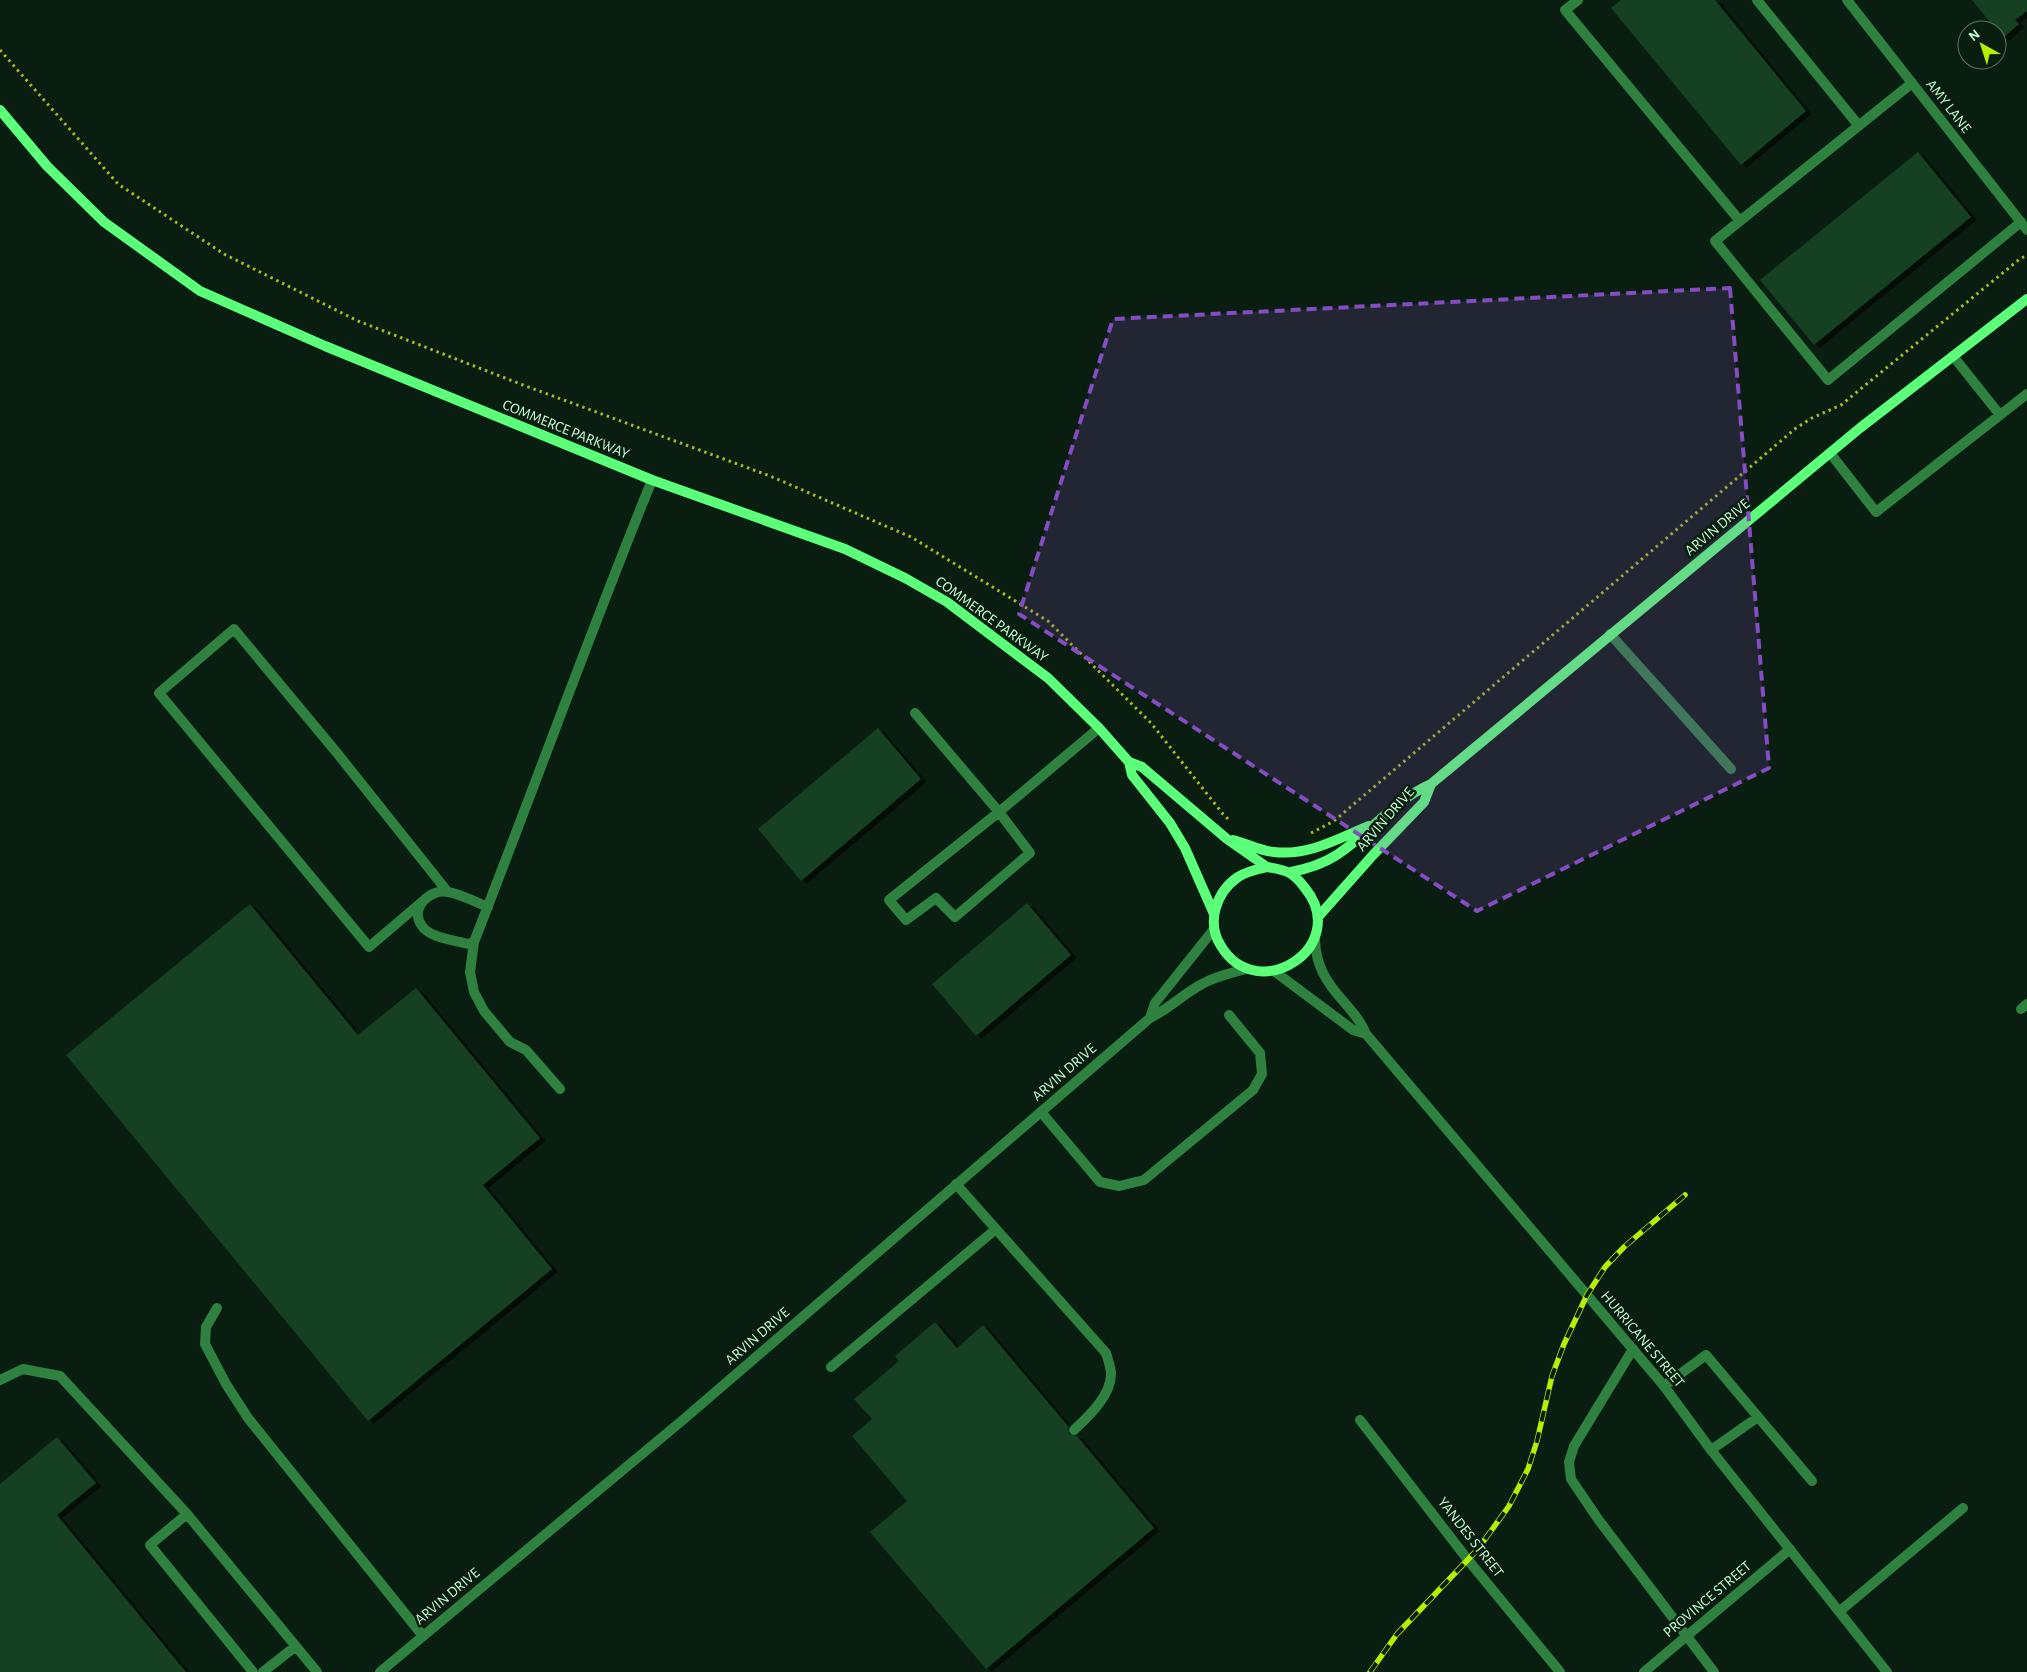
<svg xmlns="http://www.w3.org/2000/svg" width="2027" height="1672" viewBox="0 0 2027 1672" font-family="'Alegreya Sans',sans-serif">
<defs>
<filter id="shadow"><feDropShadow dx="5.5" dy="3" stdDeviation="0" flood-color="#0009"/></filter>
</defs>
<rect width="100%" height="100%" fill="#091d10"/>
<path fill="#144023" filter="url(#shadow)" d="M 1621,0 L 1715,0 L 1806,111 L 1741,165 L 1611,8 Z
M 1972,0 L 2027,0 L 2027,11 L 2015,20 L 2019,24 L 2003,38 Z
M 1918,152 L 1971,217 L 1814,345 L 1760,280 Z
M 878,728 L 921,779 L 801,881 L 758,829 Z
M 1027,903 L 1071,955 L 976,1036 L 932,984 Z
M 250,904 L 358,1035 L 416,988 L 540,1138 L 483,1185 L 552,1269 L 368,1421 L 66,1055 Z
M 935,1322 L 957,1348 L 983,1325 L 1068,1426 L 1069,1434 L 1077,1436 L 1154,1528 L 986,1669 L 870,1532 L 907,1501 L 852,1436 L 872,1419 L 854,1399 L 899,1361 L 895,1356 Z
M 57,1437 L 96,1483 L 57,1515 L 186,1672 L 0,1672 L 0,1484 Z"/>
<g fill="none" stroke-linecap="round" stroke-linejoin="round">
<path stroke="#aab821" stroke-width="3" stroke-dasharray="2.5 4" stroke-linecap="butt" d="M 0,50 L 118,184 L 224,254 L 358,321 L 523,385 L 770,476 L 911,537 L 1048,621 L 1151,723 L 1223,814 L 1230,821
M 1311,833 L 1334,821 L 1796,428 L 1812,418 L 1841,405 L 2021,258 L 2027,256"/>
<path stroke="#2f813f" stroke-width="10" d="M 1578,0 L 1565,10 L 1740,221
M 1757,0 L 1859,126
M 1912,83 L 1715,241 L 1828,380 L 2021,222
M 1953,356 L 2000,415
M 1830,453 L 1876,512 L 2027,394
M 1610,634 L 1731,769
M 915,713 L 999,812 L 1030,853 L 955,917 L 936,898 L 906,920 L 889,900 L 999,812 L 1099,728
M 423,901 L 369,947 L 159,693 L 234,629 L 337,753 L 447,891
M 488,907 C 475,902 461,894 448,892 C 430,888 409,909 422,926 C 430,938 454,940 468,944 L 474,942 C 534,788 590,633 652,480
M 474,942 L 470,972 L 474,992 L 484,1011 L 510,1042 L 526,1050 L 560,1089
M 2021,1009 L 2027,1004
M 1041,1112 L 1100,1182 L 1119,1186 L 1144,1180 L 1253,1090 L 1262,1074 L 1260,1053 L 1229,1015
M 956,1184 L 1106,1353 C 1108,1359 1110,1366 1111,1372 C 1112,1395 1089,1416 1074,1430
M 217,1308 L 206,1327 L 205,1344 L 226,1384 L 248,1418 L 423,1636
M 1633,1349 L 1574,1446 L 1569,1462 L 1571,1479 L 1598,1519 L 1714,1672
M 831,1367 L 996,1229
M 0,1380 L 23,1369 L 60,1376 L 187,1514 L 317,1672
M 1664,1386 L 1706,1355 L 1812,1481
M 1711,1450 L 1758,1417
M 187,1514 L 150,1545 L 253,1672
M 1840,1611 L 1963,1508
M 263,1672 L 296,1646"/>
<path stroke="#2f813f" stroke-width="10" d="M 1847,0 L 2027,230
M 1315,940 C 1316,966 1326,982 1344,1002 C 1353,1013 1361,1021 1366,1034 L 1664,1386 L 1711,1450 L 1887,1672
M 1274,971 L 1353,1030 L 1366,1034
M 1150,1018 L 1155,1003 L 1214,929
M 1360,1420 L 1468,1560 L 1560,1672
M 380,1672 L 684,1419 L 1150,1018 C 1169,1009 1183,994 1202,984 C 1216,976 1231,973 1246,969
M 1644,1672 L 1790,1549"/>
<path stroke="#5cff79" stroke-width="10" d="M 0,110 L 47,166 L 104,222 L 200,291 L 325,346 L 652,480 L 845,549 L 905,578 L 947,602 L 1048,678 L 1099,728 L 1129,762 L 1132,775 L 1170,823 L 1185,848 L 1214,914
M 1129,762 L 1142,767 L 1227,839 L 1267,867
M 1233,840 C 1246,843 1260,851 1274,852 C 1309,856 1337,839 1369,826
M 1267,867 C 1287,870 1293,872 1305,888 C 1352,946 1258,1007 1221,946 C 1206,923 1216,892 1238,877 C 1247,871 1258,869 1267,867 Z
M 1291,872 C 1306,869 1321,865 1335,856 C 1368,835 1394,800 1431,784 L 1860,428 L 2027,299
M 1318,917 L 1373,855 L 1424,802 L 1431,784"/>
<defs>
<path id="rail" d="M 1370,1672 L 1397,1634 L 1478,1549 L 1509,1506 L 1528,1469 L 1537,1441 L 1552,1376 L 1564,1344 L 1587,1295 L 1605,1267 L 1624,1247 L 1685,1195"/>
</defs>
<use href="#rail" stroke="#b4f000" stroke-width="5.5"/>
<use href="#rail" stroke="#091d10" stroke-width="4" stroke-dasharray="11" stroke-linecap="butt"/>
</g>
<path fill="#864cc2" fill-opacity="0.2" stroke="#864cc2" stroke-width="4" stroke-dasharray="10 6" stroke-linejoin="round" d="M 1730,288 L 1769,768 L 1477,911 L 1019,614 L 1113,319 Z"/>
<g text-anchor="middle" stroke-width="5" stroke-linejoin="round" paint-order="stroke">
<g font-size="15" fill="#c5ffd4" stroke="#091d10">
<text transform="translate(1949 106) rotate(52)" y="5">AMY LANE</text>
<text transform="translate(566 429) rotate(22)" y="5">COMMERCE PARKWAY</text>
<text transform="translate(1717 527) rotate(-40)" y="5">ARVIN DRIVE</text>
<text transform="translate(992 619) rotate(36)" y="5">COMMERCE PARKWAY</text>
<text transform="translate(1385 819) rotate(-49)" y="5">ARVIN DRIVE</text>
<text transform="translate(1064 1072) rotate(-41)" y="5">ARVIN DRIVE</text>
<text transform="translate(757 1336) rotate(-41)" y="5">ARVIN DRIVE</text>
<text transform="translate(1643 1339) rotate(50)" y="5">HURRICANE STREET</text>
<text transform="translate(1471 1537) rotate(52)" y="5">YANDES STREET</text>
<text transform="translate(447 1596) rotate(-40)" y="5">ARVIN DRIVE</text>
<text transform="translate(1707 1599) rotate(-40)" y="5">PROVINCE STREET</text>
</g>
</g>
<g transform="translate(1982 45) rotate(321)"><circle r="24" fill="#091d10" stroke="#54775e"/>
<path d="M0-4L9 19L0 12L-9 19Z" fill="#b4f000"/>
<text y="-8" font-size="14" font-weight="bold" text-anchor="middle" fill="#c5ffd4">N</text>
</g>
</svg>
